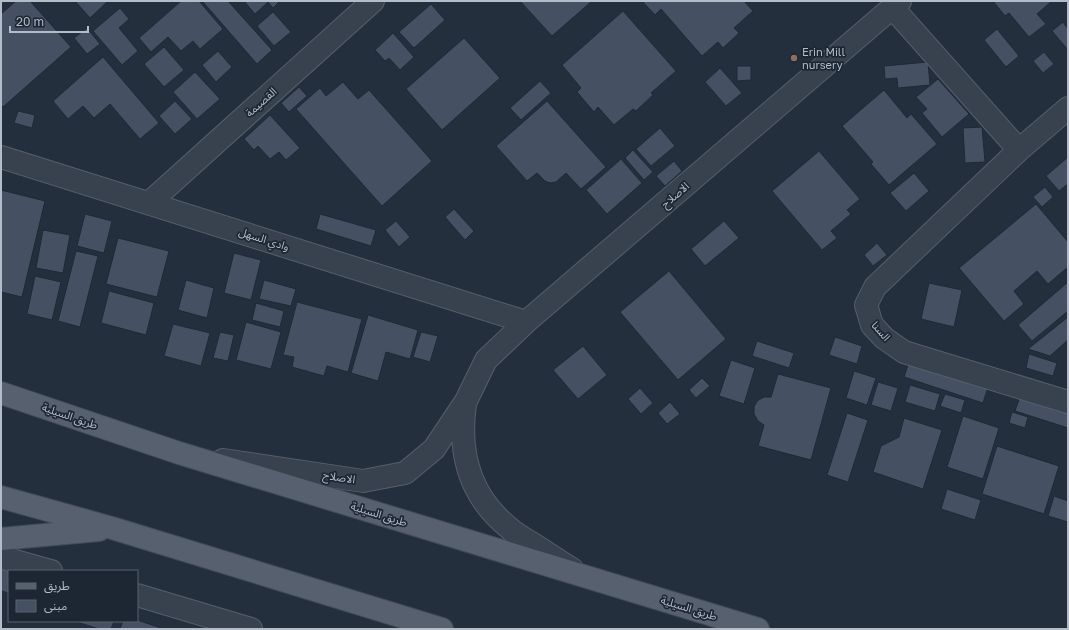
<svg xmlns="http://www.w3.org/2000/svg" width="1069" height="630" viewBox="0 0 1069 630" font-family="'Golos Text','Noto Sans Arabic',sans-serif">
<rect width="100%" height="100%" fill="#242f3e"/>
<path fill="#455162" stroke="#1f2835" d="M 16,1 L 30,1 L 71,47 L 3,107 L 1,105 L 1,14 Z
M 75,1 L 108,1 L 90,18 Z
M 181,1 L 199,1 L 223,29 L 200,49 L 193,41 L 181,51 L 168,37 L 151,52 L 139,38 Z
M 204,1 L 228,1 L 272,50 L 257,64 L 203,2 Z
M 244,1 L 280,1 L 273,8 L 268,2 L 255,14 Z
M 520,1 L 592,1 L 552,36 Z
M 642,1 L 744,1 L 753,11 L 734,28 L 739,33 L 723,48 L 718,42 L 702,56 L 661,9 L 655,15 Z
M 993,1 L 1052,1 L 1037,14 L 1046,24 L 1029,37 L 1009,13 L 1005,16 Z
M 431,4 L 445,20 L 414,48 L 399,32 Z
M 120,8 L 129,19 L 119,28 L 138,51 L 122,65 L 93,31 Z
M 623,11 L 676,71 L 651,93 L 653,95 L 636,111 L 633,109 L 614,125 L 598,107 L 594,112 L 577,92 L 581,88 L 562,65 Z
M 273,12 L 291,32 L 274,46 L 257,26 Z
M 1063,22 L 1068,29 L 1068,50 L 1052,31 Z
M 87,28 L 100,44 L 87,54 L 74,38 Z
M 997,29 L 1019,56 L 1006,67 L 984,40 Z
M 393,33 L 414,57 L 400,70 L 389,58 L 385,61 L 375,50 Z
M 464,38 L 500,78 L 442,130 L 406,89 Z
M 164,47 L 184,70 L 164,87 L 144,64 Z
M 218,51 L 232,67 L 216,82 L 202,65 Z
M 1044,52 L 1054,64 L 1043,73 L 1033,61 Z
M 103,57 L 159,123 L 140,139 L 110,104 L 94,118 L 83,106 L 68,119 L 53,101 Z
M 928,62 L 930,85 L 898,88 L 897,78 L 885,79 L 884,66 Z
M 737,66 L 751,66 L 751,80 L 737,81 Z
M 720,68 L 742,93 L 726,106 L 705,82 Z
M 195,72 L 220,99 L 197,119 L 173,92 Z
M 938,79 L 969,114 L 942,137 L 922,113 L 927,109 L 916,97 Z
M 540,81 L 551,93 L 521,120 L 510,108 Z
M 343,82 L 358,99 L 369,90 L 432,161 L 382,206 L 296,109 L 320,88 L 326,96 Z
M 299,87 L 307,96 L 289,112 L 281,103 Z
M 884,90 L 907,118 L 911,114 L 937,144 L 889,185 L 871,164 L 873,162 L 842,126 Z
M 175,101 L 192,119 L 175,134 L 159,116 Z
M 547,101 L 606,167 L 581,189 L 566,173 L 556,182 L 550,183 L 545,181 L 537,173 L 527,181 L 496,146 Z
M 18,111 L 35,115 L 32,128 L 14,123 Z
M 270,115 L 300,148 L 286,160 L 279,152 L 270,159 L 258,146 L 254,150 L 244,139 Z
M 982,127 L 985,162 L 965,163 L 963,128 Z
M 660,128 L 675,146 L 651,166 L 636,149 Z
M 633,150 L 653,172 L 644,180 L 625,158 Z
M 819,151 L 860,199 L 847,210 L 851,214 L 831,231 L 837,238 L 822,250 L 772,191 Z
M 1068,157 L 1068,184 L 1059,191 L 1046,176 Z
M 621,159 L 642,183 L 607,214 L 586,190 Z
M 674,161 L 682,171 L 665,186 L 656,176 Z
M 914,173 L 929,191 L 906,211 L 890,193 Z
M 1045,187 L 1053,197 L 1042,207 L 1033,197 Z
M 1,190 L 45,201 L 22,297 L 1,292 Z
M 1036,204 L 1068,242 L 1068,267 L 1048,284 L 1037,271 L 1014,291 L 1024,304 L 1004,321 L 959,268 Z
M 454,209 L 474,231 L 465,240 L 445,217 Z
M 85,214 L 112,221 L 104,253 L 77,246 Z
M 320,214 L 376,230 L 371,246 L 316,229 Z
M 396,221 L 410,237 L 399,247 L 385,230 Z
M 724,221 L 739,238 L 705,266 L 691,249 Z
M 43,230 L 70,235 L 63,273 L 36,268 Z
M 118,238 L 169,251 L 157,297 L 106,284 Z
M 877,243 L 887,255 L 873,266 L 864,255 Z
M 76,251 L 98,256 L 80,327 L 58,321 Z
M 234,253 L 261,260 L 251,300 L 224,293 Z
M 669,271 L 726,339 L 678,380 L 620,312 Z
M 35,276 L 61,282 L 52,320 L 27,314 Z
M 186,280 L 214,288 L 207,318 L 178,310 Z
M 264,280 L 296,289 L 291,306 L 259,299 Z
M 1068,282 L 1068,311 L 1032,341 L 1018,325 Z
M 929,283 L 962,290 L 954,327 L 921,319 Z
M 109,291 L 154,303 L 146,335 L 101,323 Z
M 297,302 L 362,319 L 348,372 L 327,366 L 324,376 L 292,367 L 294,357 L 283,355 Z
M 256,303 L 284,311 L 280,327 L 252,320 Z
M 368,315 L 418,330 L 410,359 L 386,352 L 378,381 L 351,373 Z
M 1068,317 L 1068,340 L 1050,356 L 1028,349 Z
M 246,322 L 281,332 L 271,369 L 236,360 Z
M 173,324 L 210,333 L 201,366 L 164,356 Z
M 220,332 L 234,335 L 228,361 L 213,358 Z
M 421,332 L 438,336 L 430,362 L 413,357 Z
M 835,337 L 862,346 L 857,364 L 829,355 Z
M 757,341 L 794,353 L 789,368 L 752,356 Z
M 583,346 L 607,375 L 578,399 L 553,370 Z
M 1029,354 L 1057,363 L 1053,376 L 1026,368 Z
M 731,360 L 755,368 L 744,404 L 719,396 Z
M 909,362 L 988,387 L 983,403 L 904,377 Z
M 854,371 L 876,378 L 867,405 L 846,398 Z
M 778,374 L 831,388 L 811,460 L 758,446 L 764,425 L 758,421 L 754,414 L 754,407 L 757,401 L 764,397 L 771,397 Z
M 702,378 L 710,386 L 696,398 L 689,390 Z
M 878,382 L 898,388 L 891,411 L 871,405 Z
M 910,385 L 940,394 L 935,411 L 905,402 Z
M 640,388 L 653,403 L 641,414 L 628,399 Z
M 945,394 L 965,400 L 961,413 L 940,406 Z
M 1020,397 L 1068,413 L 1068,428 L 1015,411 Z
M 670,402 L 680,414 L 667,424 L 658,413 Z
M 1012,412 L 1028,417 L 1025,428 L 1009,423 Z
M 847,413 L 868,420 L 848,482 L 827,475 Z
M 963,416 L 999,428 L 983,479 L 947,467 Z
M 904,418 L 942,430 L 923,489 L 873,472 L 881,446 L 899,437 Z
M 997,446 L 1059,466 L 1044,514 L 982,494 Z
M 947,489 L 981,500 L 975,520 L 941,509 Z
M 1054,496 L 1068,501 L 1068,522 L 1048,516 Z
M 1,566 L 16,571 L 9,571 L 9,593 L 1,591 Z
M 137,620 L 164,629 L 120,629 L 123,621 Z
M 74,621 L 114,621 L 111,629 L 99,629 Z"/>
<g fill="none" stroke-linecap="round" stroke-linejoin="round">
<defs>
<path id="minor" d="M 892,7 L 1019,150
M 1068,108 L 1019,150 L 875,287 L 866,305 L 872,325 L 884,338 L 904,352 L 1068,402
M 1,157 L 526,322
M 149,203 L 373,1
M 465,404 C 458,453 470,496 508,527 C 514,533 522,537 528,541 C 543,550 557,560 572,569
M 223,460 L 363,481 L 405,473 L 434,449 L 466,401 L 486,360 L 526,322 L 900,1
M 1,557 L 51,571
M 137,595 L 251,629"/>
<path id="major" d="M 1,393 L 179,453 L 758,629
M 1,497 L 112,528 L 442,629
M 1,539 L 99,530"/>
</defs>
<use href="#minor" stroke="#565f6c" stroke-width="24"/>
<use href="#major" stroke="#414a57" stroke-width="24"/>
<use href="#minor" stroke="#38414e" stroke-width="22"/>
<use href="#major" stroke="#56606e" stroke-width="22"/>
</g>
<circle fill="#8d6e63" stroke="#1d2633" stroke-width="1.5" cx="794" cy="58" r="4"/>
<g text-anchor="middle" stroke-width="3.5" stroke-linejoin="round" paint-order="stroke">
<g font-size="11" fill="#b4bcc9" stroke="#1d2633" text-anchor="start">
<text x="802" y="56">Erin Mill<tspan x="802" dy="13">nursery</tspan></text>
</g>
<g font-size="11" fill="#b4bcc9" stroke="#1d2633">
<text transform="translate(261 102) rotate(-42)" y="4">القصيمة</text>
<text transform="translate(675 195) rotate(-41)" y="4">الاصلاح</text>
<text transform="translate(264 239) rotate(18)" y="4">وادي السهل</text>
<text transform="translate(881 331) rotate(49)" y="4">السنا</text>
<text transform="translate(70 416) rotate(19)" y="4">طريق السيلية</text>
<text transform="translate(339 477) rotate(9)" y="4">الاصلاح</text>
<text transform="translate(379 514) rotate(17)" y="4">طريق السيلية</text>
<text transform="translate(689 608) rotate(17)" y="4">طريق السيلية</text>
</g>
</g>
<rect width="1069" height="630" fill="none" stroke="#b4bcc9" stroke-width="4"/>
<rect x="8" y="570" width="130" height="52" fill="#1d2633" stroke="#59626f"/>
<rect x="16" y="583" width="20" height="6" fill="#56606e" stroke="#59626f"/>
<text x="44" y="590" font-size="12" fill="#b4bcc9">طريق</text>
<rect x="16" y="600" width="20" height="12" fill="#455162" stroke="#59626f"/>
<text x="44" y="610" font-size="12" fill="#b4bcc9">مبنى</text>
<path d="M10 26v6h78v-6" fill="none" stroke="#b4bcc9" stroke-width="2"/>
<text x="16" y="26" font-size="12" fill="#b4bcc9" stroke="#1d2633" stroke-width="3" paint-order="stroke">20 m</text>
</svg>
